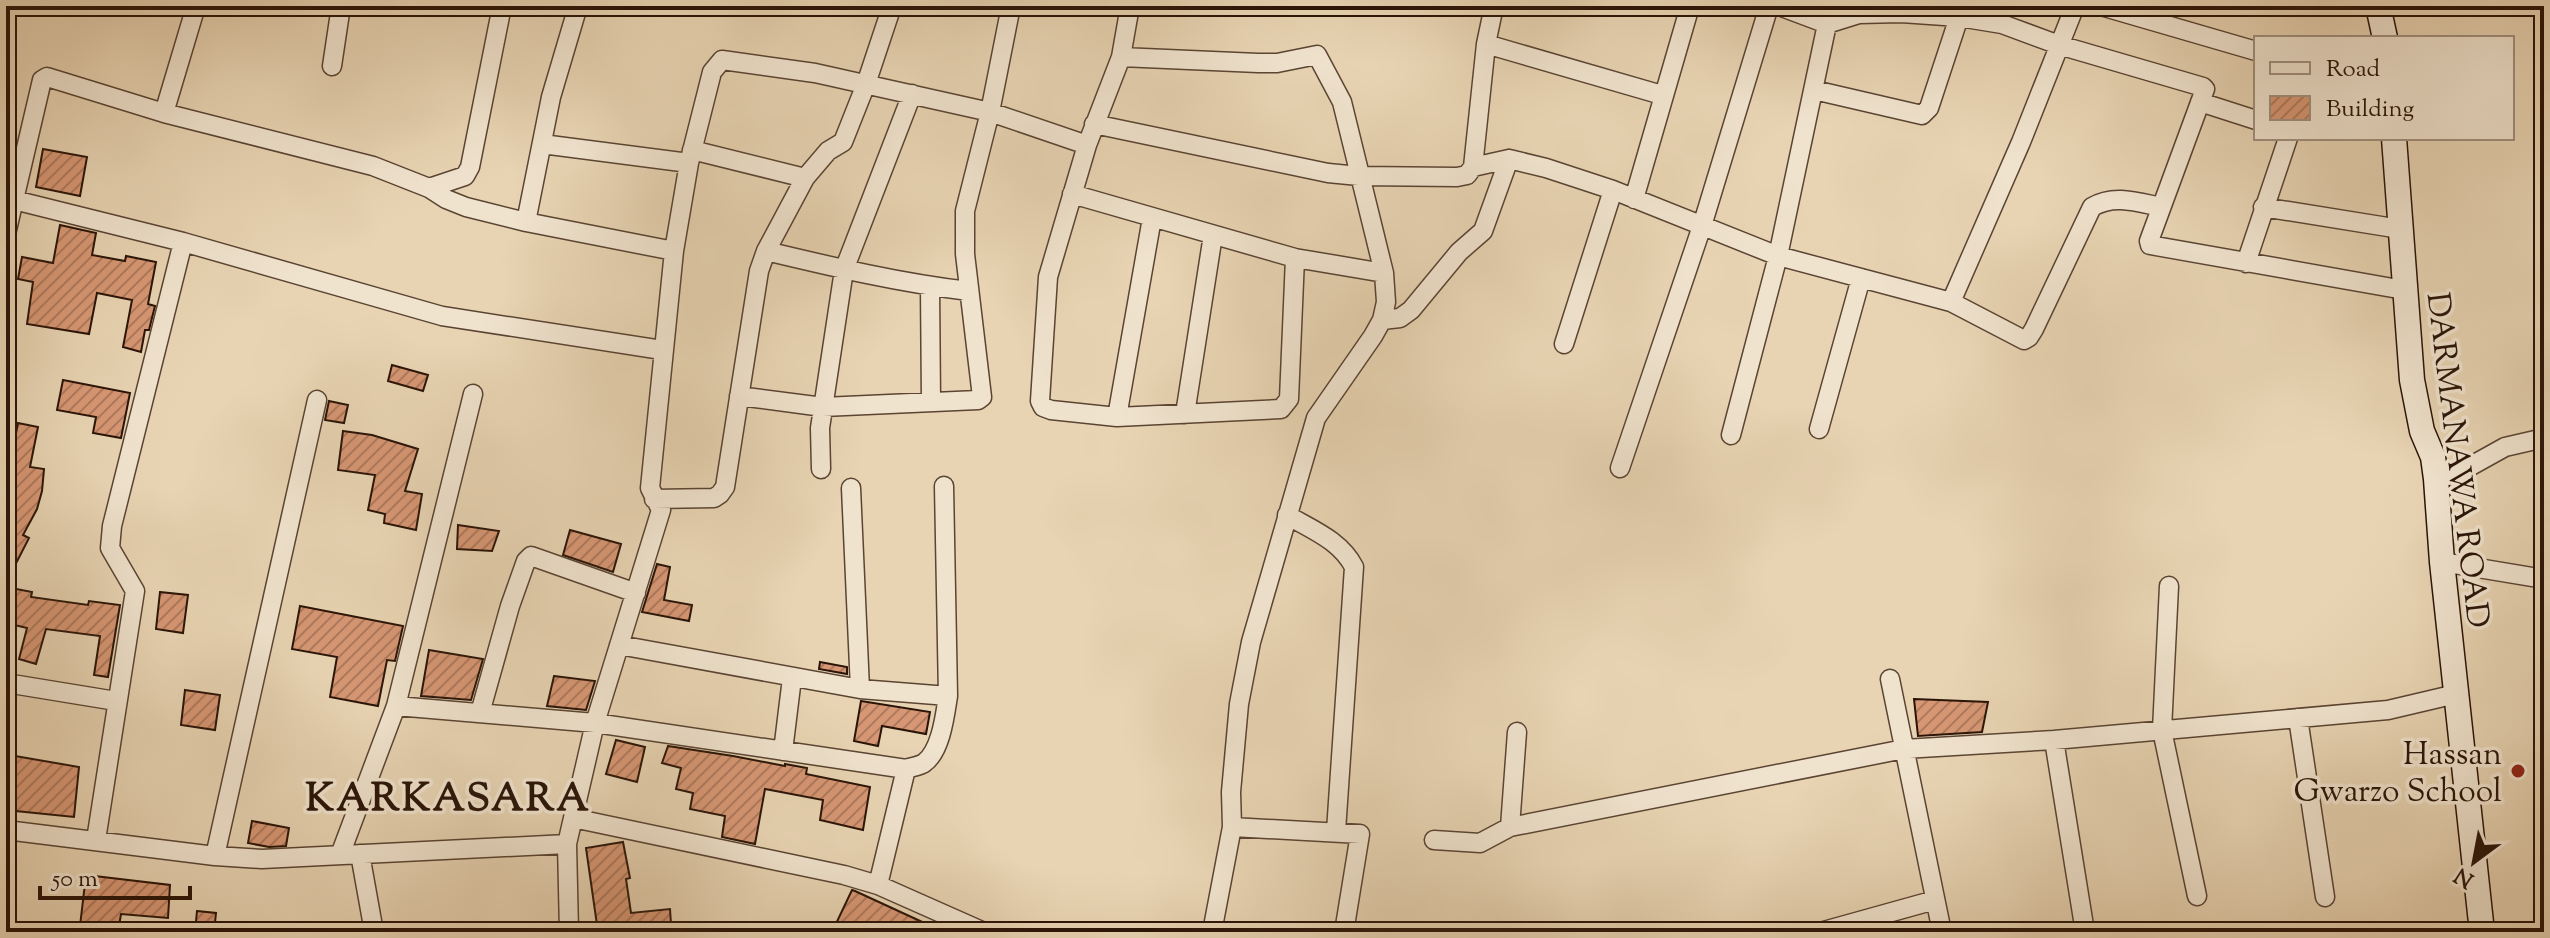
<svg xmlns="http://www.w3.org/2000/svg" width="2550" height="938" viewBox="0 0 2550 938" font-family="'Sorts Mill Goudy',serif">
<defs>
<pattern id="building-hatch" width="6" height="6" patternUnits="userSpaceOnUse" patternTransform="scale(2)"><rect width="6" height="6" fill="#d79774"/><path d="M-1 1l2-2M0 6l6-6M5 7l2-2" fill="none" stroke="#af7a5d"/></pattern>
</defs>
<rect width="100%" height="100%" fill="#e8d4b3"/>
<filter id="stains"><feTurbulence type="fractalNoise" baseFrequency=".0025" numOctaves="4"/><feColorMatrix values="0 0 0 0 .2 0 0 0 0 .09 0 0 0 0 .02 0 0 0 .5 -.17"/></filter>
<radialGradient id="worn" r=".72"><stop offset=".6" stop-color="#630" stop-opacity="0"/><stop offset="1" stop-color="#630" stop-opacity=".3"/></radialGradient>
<path fill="url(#building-hatch)" stroke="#2a1408" stroke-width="2" d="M 43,149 L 87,157 L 80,196 L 36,187 Z
M 60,225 L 96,233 L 92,255 L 125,261 L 126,256 L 156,262 L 148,304 L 155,306 L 149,330 L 145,330 L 141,352 L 123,347 L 132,300 L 97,293 L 89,334 L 27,324 L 33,282 L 18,279 L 22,257 L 53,263 Z
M 392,365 L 428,375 L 423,391 L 388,381 Z
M 63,380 L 130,393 L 121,438 L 93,433 L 96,417 L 57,410 Z
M 329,401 L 348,405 L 344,423 L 325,420 Z
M 18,423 L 38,427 L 30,467 L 44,469 L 42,491 L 37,509 L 23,535 L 29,538 L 6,583 L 6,463 L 10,464 Z
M 343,431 L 372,435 L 418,449 L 405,491 L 422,494 L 416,530 L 384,523 L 385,514 L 368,510 L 375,475 L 338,470 Z
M 458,525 L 499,531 L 492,551 L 457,549 Z
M 570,530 L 621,544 L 613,572 L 563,555 Z
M 657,564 L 670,567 L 664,600 L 692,605 L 689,621 L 642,612 Z
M 6,587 L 32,592 L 31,597 L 88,605 L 89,601 L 120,605 L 108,677 L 94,675 L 100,636 L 46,629 L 36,664 L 19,659 L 27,628 L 6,623 Z
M 160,592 L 188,595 L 183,633 L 156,629 Z
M 300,606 L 403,626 L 395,661 L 387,660 L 378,706 L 330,697 L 337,657 L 292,649 Z
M 429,650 L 483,659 L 471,700 L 421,696 Z
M 820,662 L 847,667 L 847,674 L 819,669 Z
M 554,676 L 595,681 L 586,710 L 547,706 Z
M 185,690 L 220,695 L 215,730 L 181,725 Z
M 1914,699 L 1988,702 L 1982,732 L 1918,736 Z
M 861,701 L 930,712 L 926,734 L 882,726 L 878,746 L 854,741 Z
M 616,740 L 645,747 L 637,782 L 606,774 Z
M 668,746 L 733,756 L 785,766 L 785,764 L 807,768 L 806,774 L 870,787 L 863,830 L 820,820 L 823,800 L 765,789 L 755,844 L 722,837 L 725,816 L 690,809 L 693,793 L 676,789 L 681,768 L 662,763 Z
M 15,756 L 79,767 L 74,817 L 6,810 L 6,769 L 13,769 Z
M 252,821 L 289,828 L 286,846 L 269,847 L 248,843 Z
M 623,842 L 630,878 L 626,879 L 631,913 L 670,909 L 671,924 L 598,932 L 586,848 Z
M 86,875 L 170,885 L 168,918 L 121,914 L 118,932 L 80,926 Z
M 852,890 L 855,891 L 944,932 L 832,932 Z
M 197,911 L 216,913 L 214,932 L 195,932 Z"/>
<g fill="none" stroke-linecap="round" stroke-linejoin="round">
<defs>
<path id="street" d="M 1130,6 L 1121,57 L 1087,145 L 1048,277 L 1040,401 L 1043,407 L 1051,410 L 1117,417 L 1281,409 L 1289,399 L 1295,258
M 1779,6 L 1827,24 L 1859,14 L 1901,13 L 1959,17 L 2002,24 L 2059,45 L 2203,87 L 2205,89 L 2149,241 L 2150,245 L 2404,290
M 2101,6 L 2256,51
M 1486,44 L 1662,95
M 1121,57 L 1258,63 L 1277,63 L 1317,55 L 1342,102 L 1384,273 L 1386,302 L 1382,320 L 1373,336 L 1316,418 L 1251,642 L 1239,704 L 1231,792 L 1232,827 L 1212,932
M 332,66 L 341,6
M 1814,90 L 1922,115 L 1929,108 L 1959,17
M 2200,102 L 2256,120
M 164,113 L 196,6
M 1094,124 L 1328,173 L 1359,176 L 1457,177 L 1467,175 L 1473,167 L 1509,159 L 1546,168 L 1613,190 L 1778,256 L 1951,302 L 2024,340 L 2029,337 L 2034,329 L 2092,207 C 2114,194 2137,202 2161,207
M 542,144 L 689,163
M 692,150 L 805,178
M 1473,167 L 1486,44 L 1494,6
M 429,188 L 465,176 L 470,167 L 502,6
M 1072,194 L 1295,258 L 1384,273
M 1634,199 L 1690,6
M 14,200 L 183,242 L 442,316 L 662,350
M 2263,207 L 2400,229
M 526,222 L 551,97 L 578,6
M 6,234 L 42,80 L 47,77 L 164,113 L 373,166 L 429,188 L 446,199 L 466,207 L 526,222 L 674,251
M 766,251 C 833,267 900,283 969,291
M 2246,263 L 2288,138
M 930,287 L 931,402
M 1951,302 L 2021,142 L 2075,6
M 1382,320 L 1400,318 L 1411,310 L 1459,252 L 1483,231 L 1509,159
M 1564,344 L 1613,190
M 739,396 L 823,407 L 978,400 L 982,397 L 965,254 L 965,211 L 990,112 L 1011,6
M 1185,414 L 1213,235
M 1117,417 L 1152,218
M 1819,429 L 1861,278
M 1731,435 L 1778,256 L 1827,24
M 1620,468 L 1702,226 L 1769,6
M 821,469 L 820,428 L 844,270 L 912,94
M 2436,479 L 2460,472 L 2505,447 L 2544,438
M 851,488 L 860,689
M 654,499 L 714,498 L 720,494 L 725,487 L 759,271 L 766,251 L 805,178 L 828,151 L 843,142 L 866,84 L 892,6
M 1287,515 C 1312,530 1340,540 1354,567 L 1336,831
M 2442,562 L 2544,579
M 2169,586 L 2162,730 L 2197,896
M 619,645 L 860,689 L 948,696
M 1890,679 L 1942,932
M 6,683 L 116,701
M 396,706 L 595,723 L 906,769 C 911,767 920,766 924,763 C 941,751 945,715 948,696 L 944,486
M 480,713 L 510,606 L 526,561 L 531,556 L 636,593
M 2298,718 L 2325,897
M 2054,740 L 2085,932
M 783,751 L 792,678
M 573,818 L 844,875 L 878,885 L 984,932
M 1232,827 L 1360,834 L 1344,932
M 1510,827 L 1517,732
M 6,830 L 215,856 L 262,859 L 567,844
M 96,840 L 135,591 L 110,548 L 112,526 L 183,242
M 1434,840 L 1480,843 L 1510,827 L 1904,749 L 2054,740 L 2388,710 L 2456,694
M 360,854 L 374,932
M 340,855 L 396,706 L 473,394
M 215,856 L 317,400
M 878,885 L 906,769
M 569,932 L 567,844 L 595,723 L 661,510 L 650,488 L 674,251 L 689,163 L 712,72 L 722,60 L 815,73 L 990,112 L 1087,145
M 1820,932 L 1935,900"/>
<path id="secondary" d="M 2378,6 L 2385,38
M 2394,138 L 2412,380 L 2422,431 L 2433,457 L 2436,479 L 2442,562 L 2482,932"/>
</defs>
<use href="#street" stroke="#5a4433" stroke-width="21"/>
<use href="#secondary" stroke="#2a1408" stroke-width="27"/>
<use href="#street" stroke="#f0e3ce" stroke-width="18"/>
<use href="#secondary" stroke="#f0e3ce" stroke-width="24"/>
</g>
<circle fill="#8f2418" stroke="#f0e3ce" stroke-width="3" cx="2518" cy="771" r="8"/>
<g text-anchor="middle" stroke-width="7" stroke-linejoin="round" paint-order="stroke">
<g font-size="32" fill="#2a1408" stroke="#f0e3ce">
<text transform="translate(2459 460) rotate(83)" y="11">DARMANAWA ROAD</text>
</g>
<g font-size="32" fill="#2a1408" stroke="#f0e3ce" text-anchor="end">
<text x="2502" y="764">Hassan<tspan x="2502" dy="37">Gwarzo School</tspan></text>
</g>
<g font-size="40" font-weight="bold" letter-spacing="2" fill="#2a1408" stroke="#f0e3ce">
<text x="448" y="810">KARKASARA</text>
</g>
</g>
<rect width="2550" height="938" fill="none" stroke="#e8d4b3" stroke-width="32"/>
<rect x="8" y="8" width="2534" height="922" fill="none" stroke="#2a1408" stroke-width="4"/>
<rect x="16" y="16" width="2518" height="906" fill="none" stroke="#2a1408" stroke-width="2"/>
<rect x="2254" y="36" width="260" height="104" fill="#f0e3ce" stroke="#a1907f" stroke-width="2"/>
<rect x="2270" y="62" width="40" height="12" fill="#f0e3ce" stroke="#a1907f" stroke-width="2"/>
<text x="2326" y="76" font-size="24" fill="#2a1408">Road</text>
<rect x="2270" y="96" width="40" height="24" fill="url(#building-hatch)" stroke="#a1907f" stroke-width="2"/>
<text x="2326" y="116" font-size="24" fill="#2a1408">Building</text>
<g transform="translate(2474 862) rotate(212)" stroke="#f0e3ce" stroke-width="6" paint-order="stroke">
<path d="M0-6L14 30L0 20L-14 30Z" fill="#2a1408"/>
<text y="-12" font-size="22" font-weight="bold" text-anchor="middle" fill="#2a1408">N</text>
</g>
<path d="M40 886v12h150v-12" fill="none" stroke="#2a1408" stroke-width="4"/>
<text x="52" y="886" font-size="24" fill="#2a1408" stroke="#f0e3ce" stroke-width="6" paint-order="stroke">50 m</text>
<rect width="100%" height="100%" filter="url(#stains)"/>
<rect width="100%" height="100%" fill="url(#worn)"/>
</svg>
